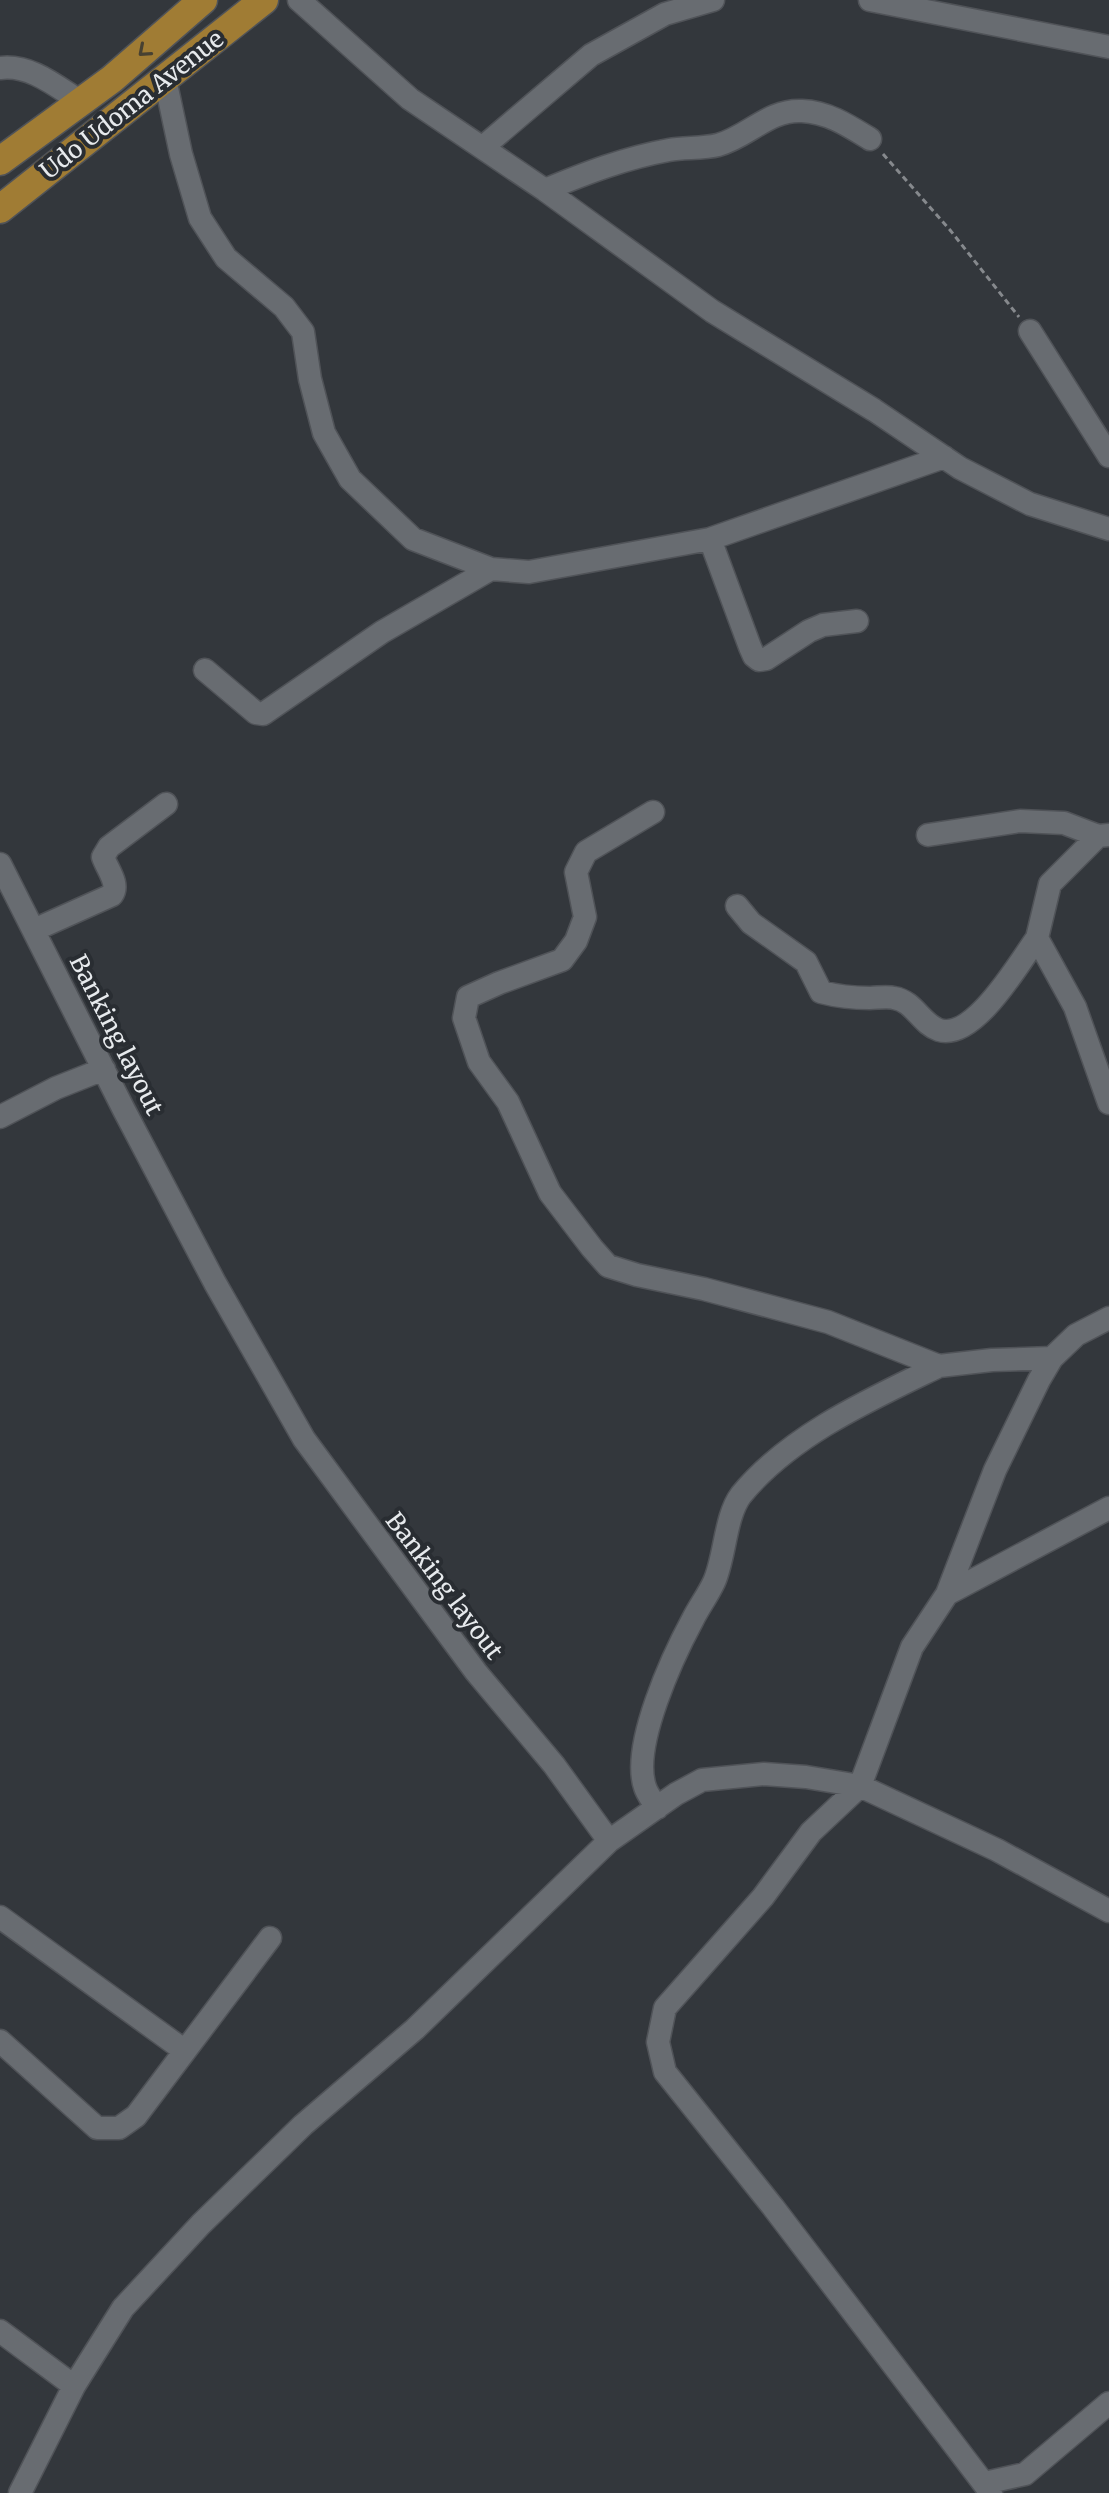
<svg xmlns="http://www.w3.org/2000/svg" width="1109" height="2493" viewBox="0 0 1109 2493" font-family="Merriweather,serif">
<rect width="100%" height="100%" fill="#33373c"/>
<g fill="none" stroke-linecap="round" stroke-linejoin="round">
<defs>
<path id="minor" d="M 299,0 L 410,99 L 545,190 L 712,311 L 874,410 L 960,468 L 1030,504 L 1109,529
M 870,0 L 1109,47
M 0,68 C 30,64 56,86 81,102
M 165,79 L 181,154 L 200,218 L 226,258 L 284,307 L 303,332 L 310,379 L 324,433 L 350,479 L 413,539 L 491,569 L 529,572 L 710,539 L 944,457
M 483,147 L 591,55 L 665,14 L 713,0
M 545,190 C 586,173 625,158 669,150 C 684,147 702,149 718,145 C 748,137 769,109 802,111 C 828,112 849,126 870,139
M 1030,331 L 1109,456
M 710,539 L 750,647 L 754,656 L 759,660 L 766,659 L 809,631 L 823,625 L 857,621
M 205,670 L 256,713 L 263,714 L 382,632 L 491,569
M 653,812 L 586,852 L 576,872 L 585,917 L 576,941 L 562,960 L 499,983 L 468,997 L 464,1018 L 479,1062 L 508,1102 L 550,1193 L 592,1248 L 608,1266 L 637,1275 L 704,1289 L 828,1322 L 939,1366 L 992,1360 L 1052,1358
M 928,835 L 1020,821 L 1064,823 L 1098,836
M 1109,835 L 1098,836 L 1050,884 L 1037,938 L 1075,1007 L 1109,1103
M 0,864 L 124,1110 L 215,1283 L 304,1439 L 476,1672 L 554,1765 L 609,1841 L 676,1794 L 702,1780 L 764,1774 L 806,1777 L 860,1786 L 997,1850 L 1109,1911
M 737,906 L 751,923 L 806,962 L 821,992 C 836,996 854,998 870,998 C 877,998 887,996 894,998 C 914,1001 921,1024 939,1030 C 974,1041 1019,963 1037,938
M 34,930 L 112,895 C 120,884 107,869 103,857 L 109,847 L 166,804
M 0,1117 L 56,1088 L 104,1069
M 947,1594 L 1109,1508
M 657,1808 C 653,1801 647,1794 645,1787 C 631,1746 673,1656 693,1619 C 699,1607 708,1595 714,1582 C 725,1558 725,1516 741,1495 C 790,1435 871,1399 939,1366
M 0,1917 L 185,2051
M 0,2041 L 97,2128 L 119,2128 L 136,2116 L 270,1938
M 0,2331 L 74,2386
M 985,2483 L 1025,2474 L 1109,2403
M 20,2493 L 74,2386 L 123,2308 L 201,2224 L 303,2125 L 415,2029 L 609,1841
M 991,2493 L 773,2207 L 665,2072 L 658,2042 L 665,2008 L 763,1897 L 811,1832 L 860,1786 L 912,1647 L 947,1594 L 995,1470 L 1039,1380 L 1052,1358 L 1076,1335 L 1109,1318"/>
<path id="major" d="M 0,161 L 112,79 L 203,0
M 0,209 L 264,0"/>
</defs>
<use href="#minor" stroke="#505358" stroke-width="25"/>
<use href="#major" stroke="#505358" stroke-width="31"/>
<path stroke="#86898d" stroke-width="3" stroke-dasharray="6 4" stroke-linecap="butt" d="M 883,154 L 950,230 L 1019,317"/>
<use href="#minor" stroke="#686c71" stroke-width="22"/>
<use href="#major" stroke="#a07c34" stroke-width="28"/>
</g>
<defs><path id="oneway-chevron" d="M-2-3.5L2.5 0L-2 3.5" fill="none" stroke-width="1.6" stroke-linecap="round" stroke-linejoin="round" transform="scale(2)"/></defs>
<use stroke="#474132" href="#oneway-chevron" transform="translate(144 51) rotate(139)"/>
<g text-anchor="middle" stroke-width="8" stroke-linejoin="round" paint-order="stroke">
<g font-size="24" fill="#e7eaed" stroke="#292d32">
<text transform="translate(132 105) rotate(-38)" y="8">Udo Udoma Avenue</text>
<text transform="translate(116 1035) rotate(63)" y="8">Banking layout</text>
<text transform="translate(444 1586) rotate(53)" y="8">Banking layout</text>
</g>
</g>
</svg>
